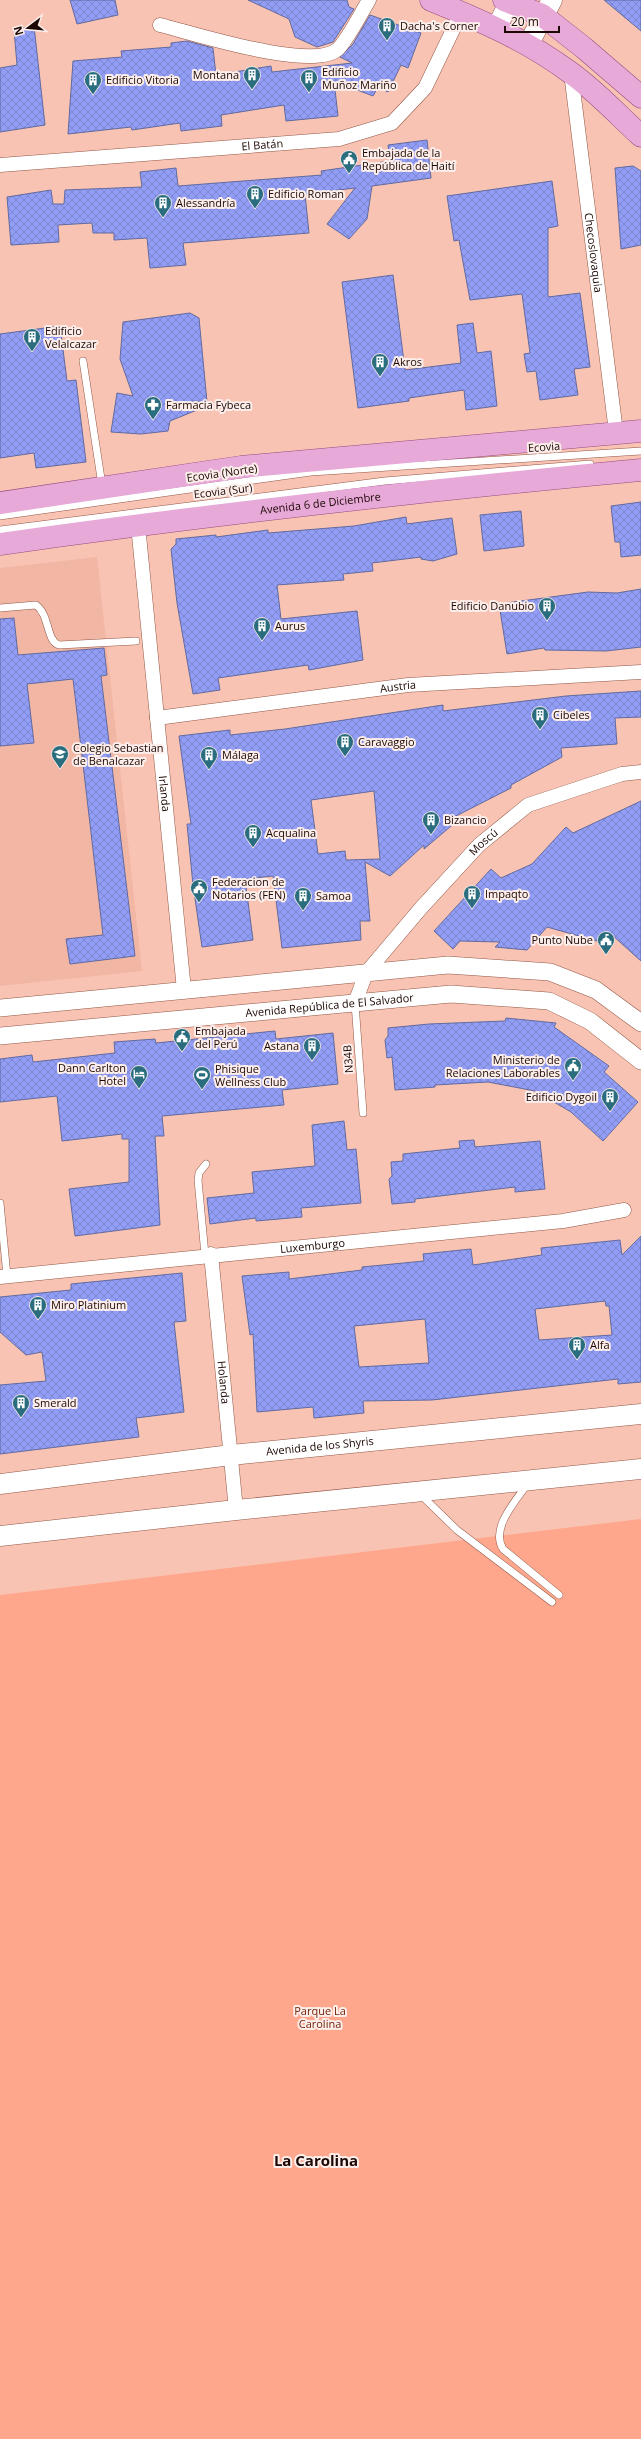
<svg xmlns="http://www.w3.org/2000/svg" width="641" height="2439" viewBox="0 0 641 2439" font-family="'Open Sans',sans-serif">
<defs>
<pattern id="building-cross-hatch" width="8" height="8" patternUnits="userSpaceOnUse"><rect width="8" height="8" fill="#929df6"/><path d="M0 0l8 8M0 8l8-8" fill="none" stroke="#7d86d1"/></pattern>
</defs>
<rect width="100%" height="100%" fill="#f9c3b3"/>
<path fill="#f2b6a5" d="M 97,557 L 142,971 L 0,986 L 0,568 Z"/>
<path fill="#fea78d" d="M 641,1519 L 641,2439 L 0,2439 L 0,1595 Z"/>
<path fill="url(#building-cross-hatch)" stroke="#626a9e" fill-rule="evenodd" d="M 70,0 L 115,0 L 118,15 L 77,24 Z
M 248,0 L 347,0 L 349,7 L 354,9 L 333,42 L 317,47 L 295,37 L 289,19 Z
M 604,0 L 641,0 L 641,31 Z
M 370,15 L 421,33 L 408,68 L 401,65 L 388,92 L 378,87 L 373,96 L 334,81 L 338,116 L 286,121 L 284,105 L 221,115 L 222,126 L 181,131 L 180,123 L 132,130 L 131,127 L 68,134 L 73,61 L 122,57 L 121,51 L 171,47 L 171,43 L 187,41 L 213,48 L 216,75 L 271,66 L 272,72 L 352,63 L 340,57 L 353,44 Z
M 34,26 L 45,125 L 0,132 L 0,68 L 17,65 L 14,30 Z
M 427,140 L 431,178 L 372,186 L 367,219 L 349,239 L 327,224 L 355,188 L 305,194 L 309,233 L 183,243 L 186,265 L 150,268 L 147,238 L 114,240 L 114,233 L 93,233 L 92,223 L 58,225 L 59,242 L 11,245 L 7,197 L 51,190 L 53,204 L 64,204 L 65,190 L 142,187 L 140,172 L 176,168 L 178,186 L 322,175 L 321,171 L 390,161 L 388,145 Z
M 633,166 L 641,171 L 641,245 L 621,249 L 615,168 Z
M 552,181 L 558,226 L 548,228 L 548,297 L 580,293 L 590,367 L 574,369 L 578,395 L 540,400 L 536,371 L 527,372 L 524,354 L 530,353 L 522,294 L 470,300 L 459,240 L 454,241 L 447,196 Z
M 393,275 L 405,370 L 461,363 L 457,325 L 473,323 L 477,353 L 491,351 L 497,406 L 466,410 L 464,390 L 409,398 L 409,401 L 358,408 L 342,282 Z
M 190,313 L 199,318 L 207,402 L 193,401 L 197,410 L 170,421 L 168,431 L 141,434 L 111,432 L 117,393 L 133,396 L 120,359 L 123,322 Z
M 60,326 L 67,381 L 76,380 L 86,462 L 36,468 L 34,453 L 0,458 L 0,334 Z
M 641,502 L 641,555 L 621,557 L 620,542 L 615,542 L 611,506 Z
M 521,511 L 524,546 L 484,551 L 480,515 Z
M 406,517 L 407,524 L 452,518 L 457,554 L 433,561 L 421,559 L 421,557 L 372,563 L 373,571 L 343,574 L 344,580 L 277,585 L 281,619 L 357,611 L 363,660 L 309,670 L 308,665 L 218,678 L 220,690 L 193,694 L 177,603 L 171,549 L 176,544 L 176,539 L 216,535 L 216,537 L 268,530 L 268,533 L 354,526 Z
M 641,589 L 641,647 L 606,651 L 545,650 L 544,648 L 507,654 L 499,604 L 588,592 L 617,593 Z
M 14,618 L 18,655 L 104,648 L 107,675 L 101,676 L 135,956 L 70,964 L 66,939 L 103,935 L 73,679 L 27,684 L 34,743 L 0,746 L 0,619 Z
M 641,691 L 641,717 L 615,718 L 617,744 L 561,748 L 562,757 L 511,785 L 511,788 L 456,816 L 457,821 L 424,849 L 424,845 L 390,876 L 365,862 L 370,921 L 360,921 L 361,940 L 282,948 L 273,876 L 245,879 L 253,940 L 202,947 L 193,885 L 187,824 L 191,824 L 179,736 L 230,730 L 230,735 L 285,729 L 443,705 L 443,711 L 566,696 ZM 374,791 L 380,859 L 346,860 L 345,851 L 318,854 L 311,800 Z
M 641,801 L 641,961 L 611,934 L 604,943 L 547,927 L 527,950 L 495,947 L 500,942 L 460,941 L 453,949 L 434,931 L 491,869 L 501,878 L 532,864 L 566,827 L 573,833 Z
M 506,1018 L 556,1023 L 554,1027 L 609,1066 L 604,1072 L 638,1102 L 603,1141 L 571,1112 L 535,1091 L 488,1082 L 435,1085 L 435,1087 L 395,1090 L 392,1057 L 387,1058 L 385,1040 L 388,1036 L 388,1028 L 429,1024 L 505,1021 Z
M 275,1031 L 276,1039 L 333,1033 L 338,1084 L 282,1090 L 284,1105 L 162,1116 L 164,1136 L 155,1136 L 160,1225 L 75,1236 L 69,1189 L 129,1182 L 129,1139 L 122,1139 L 122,1134 L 62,1141 L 57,1096 L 0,1102 L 0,1059 L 32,1055 L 33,1062 L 115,1053 L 114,1042 L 155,1039 L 156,1043 Z
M 344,1121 L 347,1150 L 356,1149 L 361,1203 L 301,1208 L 302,1217 L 256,1221 L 256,1218 L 210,1224 L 207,1198 L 254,1193 L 252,1172 L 315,1166 L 312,1125 Z
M 474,1140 L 475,1147 L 540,1141 L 545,1189 L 515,1192 L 515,1187 L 415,1199 L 415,1202 L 392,1204 L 389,1179 L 392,1176 L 391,1162 L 403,1161 L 403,1154 L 460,1148 L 459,1141 Z
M 641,1236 L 641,1382 L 618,1384 L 618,1379 L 432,1400 L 363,1401 L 364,1413 L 314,1418 L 313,1407 L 257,1412 L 253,1334 L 250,1335 L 242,1276 L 289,1272 L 289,1279 L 362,1270 L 362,1267 L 424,1261 L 423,1254 L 471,1249 L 473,1265 L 542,1255 L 541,1248 L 620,1240 L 622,1255 ZM 605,1301 L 606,1306 L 609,1306 L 612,1335 L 539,1340 L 535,1309 ZM 425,1319 L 429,1363 L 359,1367 L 354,1326 Z
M 182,1273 L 186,1321 L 174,1322 L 184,1412 L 136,1418 L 139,1437 L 0,1454 L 0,1385 L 46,1381 L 42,1352 L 26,1355 L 0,1332 L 0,1297 L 71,1290 L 71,1284 Z"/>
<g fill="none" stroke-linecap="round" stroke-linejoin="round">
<defs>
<path id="service" d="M 83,361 L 102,485
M 0,516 L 311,472 L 641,451
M 0,530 L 385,481 L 590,464
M 0,608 L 36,605 C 50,615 46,641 59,645 L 136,641
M 355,1003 L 363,1113
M 0,1203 L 7,1276
M 205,1255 L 198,1180 L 199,1173 L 206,1164
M 528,1483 C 516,1501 490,1528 503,1549 L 559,1595
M 421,1495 L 457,1530 L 552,1602"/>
<g id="minor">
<path d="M 160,25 C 193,33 313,72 338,49 C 348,39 361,13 369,0"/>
<path id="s1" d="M 571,73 L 616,432"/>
<path id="s2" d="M 0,165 L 339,139 L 392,123 L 425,88 L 461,13"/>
<path id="s3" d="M 138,525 L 184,990"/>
<path id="s4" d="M 157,718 L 408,685 L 641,672"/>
<path id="s5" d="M 355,1003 L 366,973 L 421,908 L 479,845 L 528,805 L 622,774 L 641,772"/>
<path id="s6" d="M 211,1254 L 236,1510"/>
<path id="s7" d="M 0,1277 L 563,1221 L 624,1210"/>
</g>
<g id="tertiary">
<path d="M 0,1008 L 448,965 L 550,972 L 596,990 L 641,1023"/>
<path id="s8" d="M 0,1036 L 451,994 L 549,1001 L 590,1021 L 641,1061"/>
</g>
<g id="secondary">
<path d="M 496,28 L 511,0"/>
<path d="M 528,45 L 552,0"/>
<path id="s9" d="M 0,1484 L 231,1455 L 641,1414"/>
<path d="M 0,1536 L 236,1510 L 641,1469"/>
</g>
<g id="primary">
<path d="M 431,0 C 480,20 528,41 571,73 C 596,91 618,115 641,136"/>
<path d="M 504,0 L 542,15 L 584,48 L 641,97"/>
<path d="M 0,503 L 241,467 L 641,431"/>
<path id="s10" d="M 0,544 C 213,514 427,490 641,470"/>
</g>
</defs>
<use href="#service" stroke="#925746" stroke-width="8"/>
<use href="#minor" stroke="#925746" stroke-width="15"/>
<use href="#tertiary" stroke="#925746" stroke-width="18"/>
<use href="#secondary" stroke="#925746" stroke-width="21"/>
<use href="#primary" stroke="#964b7d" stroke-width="23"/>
<use href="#service" stroke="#fff" stroke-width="7"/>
<use href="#minor" stroke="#fff" stroke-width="14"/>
<use href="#tertiary" stroke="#fff" stroke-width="17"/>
<use href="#secondary" stroke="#fff" stroke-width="20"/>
<use href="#primary" stroke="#e7a9d8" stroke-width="22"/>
</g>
<defs>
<symbol id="building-pin" viewBox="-11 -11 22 30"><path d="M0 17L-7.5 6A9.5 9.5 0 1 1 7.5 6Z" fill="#296d7e" stroke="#fceeea"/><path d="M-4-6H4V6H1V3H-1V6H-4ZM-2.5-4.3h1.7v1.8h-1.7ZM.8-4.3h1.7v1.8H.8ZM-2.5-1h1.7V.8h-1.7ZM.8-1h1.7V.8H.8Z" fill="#fff"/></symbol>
<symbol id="civic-pin" viewBox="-11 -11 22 30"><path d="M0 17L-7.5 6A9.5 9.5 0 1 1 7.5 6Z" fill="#296d7e" stroke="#fceeea"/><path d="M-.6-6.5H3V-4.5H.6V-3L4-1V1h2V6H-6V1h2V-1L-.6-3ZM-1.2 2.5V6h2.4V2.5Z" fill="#fff"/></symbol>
<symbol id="pharmacy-pin" viewBox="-11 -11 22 30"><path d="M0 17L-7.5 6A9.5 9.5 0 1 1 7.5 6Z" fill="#296d7e" stroke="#fceeea"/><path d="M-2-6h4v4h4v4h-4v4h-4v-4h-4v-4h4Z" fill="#fff"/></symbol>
<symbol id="university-pin" viewBox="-11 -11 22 30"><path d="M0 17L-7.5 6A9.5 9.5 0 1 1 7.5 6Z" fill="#296d7e" stroke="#fceeea"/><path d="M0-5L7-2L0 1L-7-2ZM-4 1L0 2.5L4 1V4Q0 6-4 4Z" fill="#fff"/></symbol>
<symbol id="hotel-pin" viewBox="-11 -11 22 30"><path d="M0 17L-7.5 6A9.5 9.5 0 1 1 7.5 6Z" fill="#296d7e" stroke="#fceeea"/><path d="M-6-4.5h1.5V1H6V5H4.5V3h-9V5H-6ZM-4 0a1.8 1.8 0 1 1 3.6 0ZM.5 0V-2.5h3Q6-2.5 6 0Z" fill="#fff"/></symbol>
<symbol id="stadium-pin" viewBox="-11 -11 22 30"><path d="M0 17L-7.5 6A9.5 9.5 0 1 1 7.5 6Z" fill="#296d7e" stroke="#fceeea"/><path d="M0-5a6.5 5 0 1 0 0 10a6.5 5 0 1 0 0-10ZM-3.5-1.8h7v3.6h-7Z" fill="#fff"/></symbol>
</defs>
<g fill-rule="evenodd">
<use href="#building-pin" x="377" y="16" width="20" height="27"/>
<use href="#building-pin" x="242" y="65" width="20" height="27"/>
<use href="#building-pin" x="299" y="68" width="20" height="27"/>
<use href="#building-pin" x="83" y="70" width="20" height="27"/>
<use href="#civic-pin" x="339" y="149" width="20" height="27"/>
<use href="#building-pin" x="245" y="184" width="20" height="27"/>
<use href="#building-pin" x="153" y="193" width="20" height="27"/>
<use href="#building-pin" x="22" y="327" width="20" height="27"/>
<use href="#building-pin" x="370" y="352" width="20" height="27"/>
<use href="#pharmacy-pin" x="143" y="395" width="20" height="27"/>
<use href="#building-pin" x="537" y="596" width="20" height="27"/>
<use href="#building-pin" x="252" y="616" width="20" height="27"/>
<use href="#building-pin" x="530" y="705" width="20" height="27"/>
<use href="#building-pin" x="335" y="732" width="20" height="27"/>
<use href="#university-pin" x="50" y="744" width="20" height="27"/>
<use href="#building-pin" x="199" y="745" width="20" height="27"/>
<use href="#building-pin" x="421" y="810" width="20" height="27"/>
<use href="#building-pin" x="243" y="823" width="20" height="27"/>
<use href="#civic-pin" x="189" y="878" width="20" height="27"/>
<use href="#building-pin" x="462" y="884" width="20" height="27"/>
<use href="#building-pin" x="293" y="886" width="20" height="27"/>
<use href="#civic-pin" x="596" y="930" width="20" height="27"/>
<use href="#civic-pin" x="172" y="1027" width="20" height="27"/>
<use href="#building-pin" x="302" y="1036" width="20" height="27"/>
<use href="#civic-pin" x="563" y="1056" width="20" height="27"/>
<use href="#hotel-pin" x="129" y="1064" width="20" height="27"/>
<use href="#stadium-pin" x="192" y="1065" width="20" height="27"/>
<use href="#building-pin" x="600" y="1087" width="20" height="27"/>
<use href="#building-pin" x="28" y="1295" width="20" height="27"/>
<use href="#building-pin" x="567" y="1335" width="20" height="27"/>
<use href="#building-pin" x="11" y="1393" width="20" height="27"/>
</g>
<g text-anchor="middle" stroke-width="4" stroke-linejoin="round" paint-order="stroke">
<g font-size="11" fill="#1c0703" stroke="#fceeea" text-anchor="start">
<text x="400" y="30">Dacha's Corner</text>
<text x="322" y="76">Edificio<tspan x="322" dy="13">Muñoz Mariño</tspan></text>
<text x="239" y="79" text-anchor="end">Montana</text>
<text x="106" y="84">Edificio Vitoria</text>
<text x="362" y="157">Embajada de la<tspan x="362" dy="13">República de Haití</tspan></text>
<text x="268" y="198">Edificio Roman</text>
<text x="176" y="207">Alessandría</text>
<text x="45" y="335">Edificio<tspan x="45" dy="13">Velalcazar</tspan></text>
<text x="393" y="366">Akros</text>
<text x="166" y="409">Farmacia Fybeca</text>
<text x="534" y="610" text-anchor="end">Edificio Danubio</text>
<text x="275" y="630">Aurus</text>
<text x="553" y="719">Cibeles</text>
<text x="358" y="746">Caravaggio</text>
<text x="73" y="752">Colegio Sebastian<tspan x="73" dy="13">de Benalcazar</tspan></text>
<text x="222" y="759">Málaga</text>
<text x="444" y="824">Bizancio</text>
<text x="266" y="837">Acqualina</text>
<text x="212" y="886">Federacion de<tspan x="212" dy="13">Notarios (FEN)</tspan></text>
<text x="485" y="898">Impaqto</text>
<text x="316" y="900">Samoa</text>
<text x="593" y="944" text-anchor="end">Punto Nube</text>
<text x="195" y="1035">Embajada<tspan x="195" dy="13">del Perú</tspan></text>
<text x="299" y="1050" text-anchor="end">Astana</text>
<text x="560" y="1064" text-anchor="end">Ministerio de<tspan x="560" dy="13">Relaciones Laborables</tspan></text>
<text x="126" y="1072" text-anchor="end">Dann Carlton<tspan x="126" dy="13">Hotel</tspan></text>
<text x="215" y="1073">Phisique<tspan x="215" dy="13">Wellness Club</tspan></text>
<text x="597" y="1101" text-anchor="end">Edificio Dygoil</text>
<text x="51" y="1309">Miro Platinium</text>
<text x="590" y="1349">Alfa</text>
<text x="34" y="1407">Smerald</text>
</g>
<g font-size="11" fill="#1c0703" stroke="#fceeea">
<text dy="4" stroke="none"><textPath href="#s2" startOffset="263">El Batán</textPath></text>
<text dy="4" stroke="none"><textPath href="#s1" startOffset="181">Checoslovaquia</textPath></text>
<text transform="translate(544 447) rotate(-4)" y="4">Ecovia</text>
<text transform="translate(222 473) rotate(-8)" y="4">Ecovia (Norte)</text>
<text transform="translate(223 491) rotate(-7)" y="4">Ecovia (Sur)</text>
<text dy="4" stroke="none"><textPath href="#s10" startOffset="323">Avenida 6 de Diciembre</textPath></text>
<text dy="4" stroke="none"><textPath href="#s4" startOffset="243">Austria</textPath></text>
<text dy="4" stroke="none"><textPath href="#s3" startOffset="270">Irlanda</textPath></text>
<text dy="4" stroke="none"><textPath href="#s5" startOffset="208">Moscú</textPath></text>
<text dy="4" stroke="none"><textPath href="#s8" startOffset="331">Avenida República de El Salvador</textPath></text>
<text transform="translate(348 1059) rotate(-94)" y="4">N34B</text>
<text dy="4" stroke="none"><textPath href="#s7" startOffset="314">Luxemburgo</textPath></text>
<text dy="4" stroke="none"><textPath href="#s6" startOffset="129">Holanda</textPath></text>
<text dy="4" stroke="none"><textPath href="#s9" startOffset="322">Avenida de los Shyris</textPath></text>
</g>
<g font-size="11" fill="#72240b" stroke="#fceeea">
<text x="320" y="2015">Parque La<tspan x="320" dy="13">Carolina</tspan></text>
</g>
<g font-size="15" font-weight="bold" fill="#1c0703" stroke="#fceeea">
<text x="316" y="2166">La Carolina</text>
</g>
</g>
<g transform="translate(28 28) rotate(254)" stroke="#fceeea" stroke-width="3" paint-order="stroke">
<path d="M0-3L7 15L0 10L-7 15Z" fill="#1c0703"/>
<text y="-6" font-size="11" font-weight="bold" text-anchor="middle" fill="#1c0703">N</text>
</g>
<path d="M505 26v6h54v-6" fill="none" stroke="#1c0703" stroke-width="2"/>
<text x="511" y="26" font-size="12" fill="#1c0703" stroke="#fceeea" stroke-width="3" paint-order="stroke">20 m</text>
</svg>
